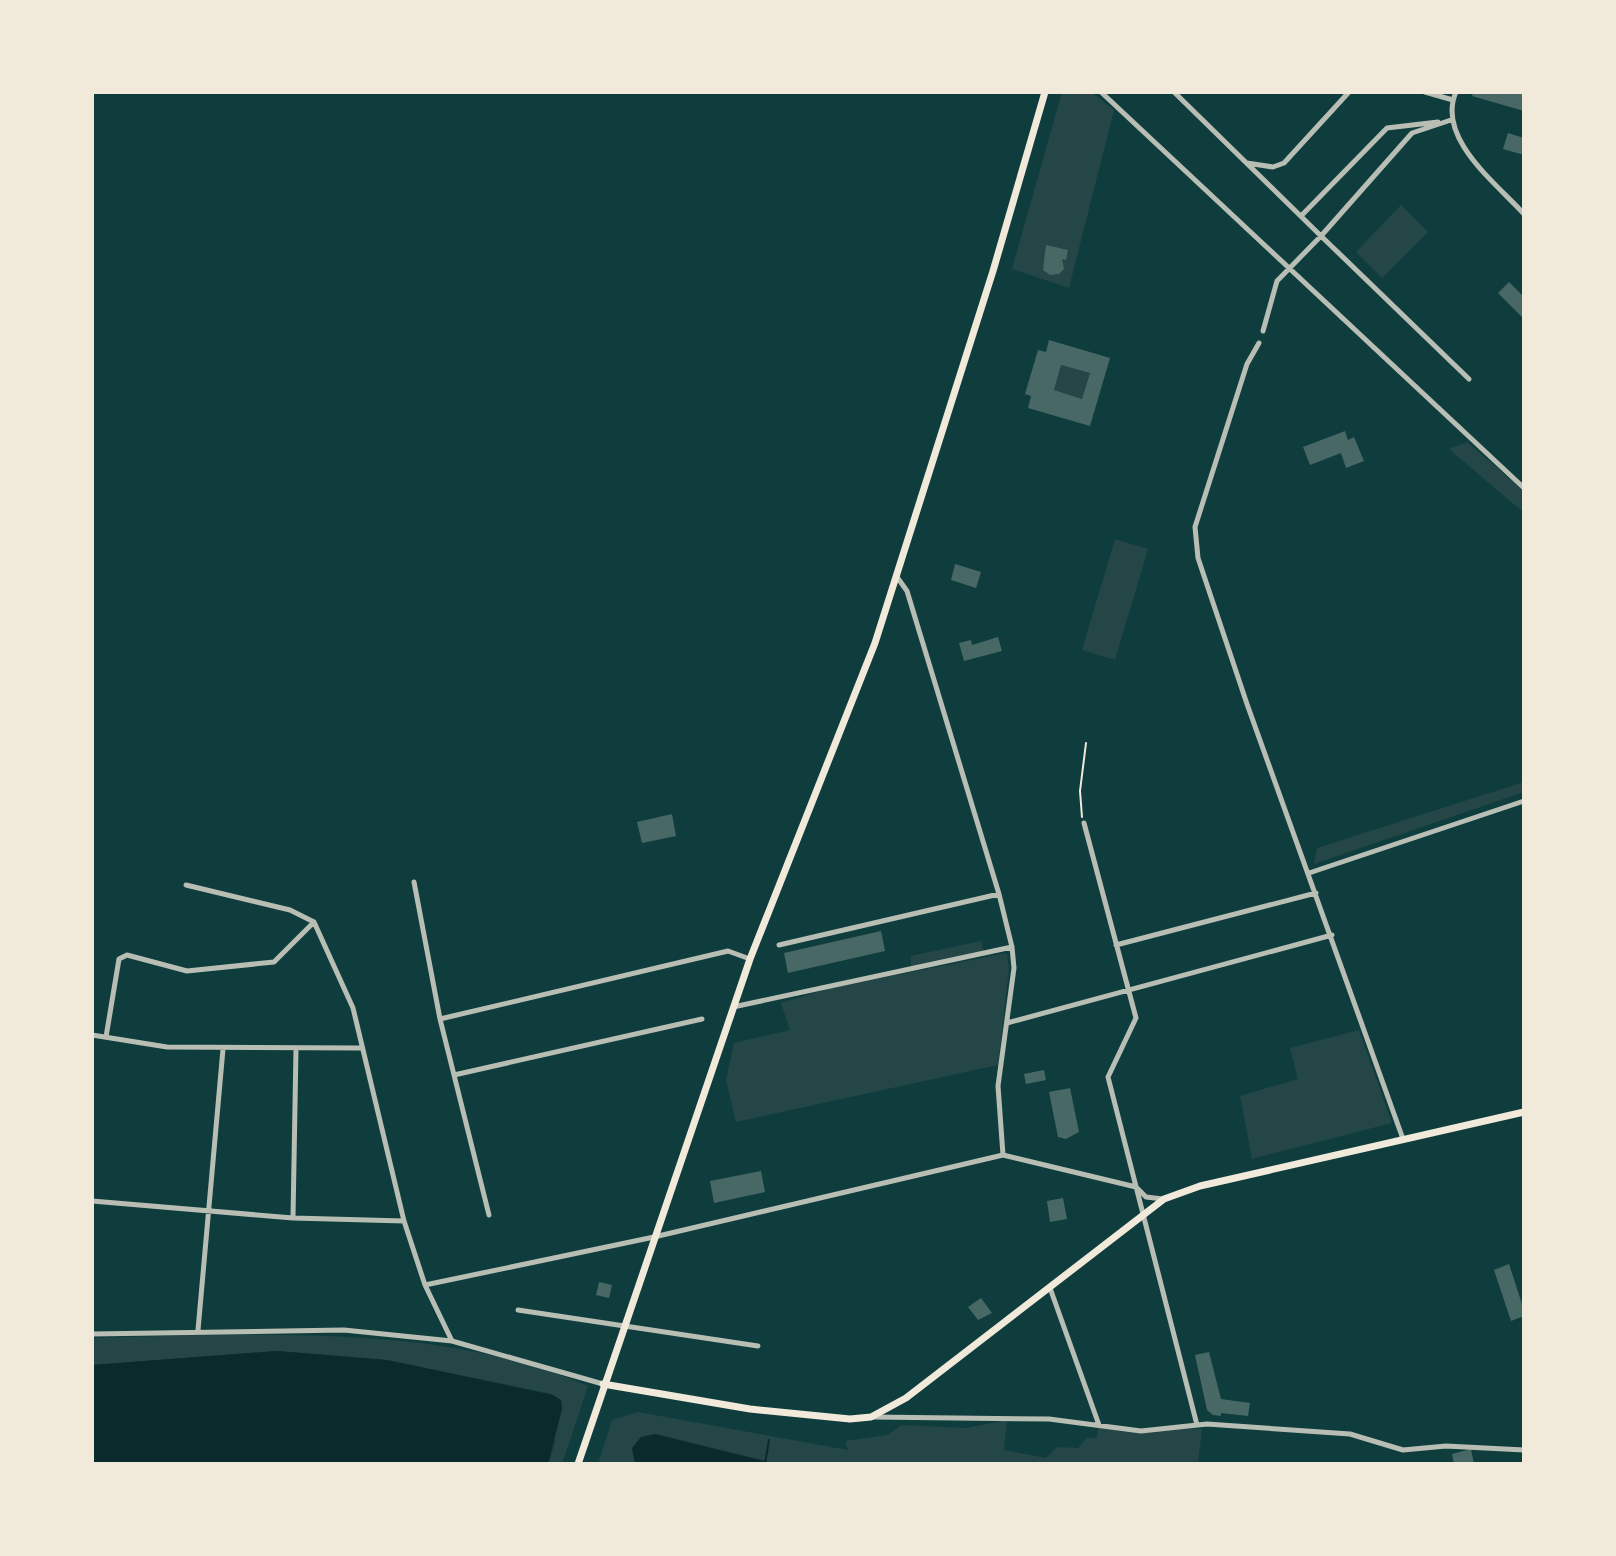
<svg xmlns="http://www.w3.org/2000/svg" width="1616" height="1556" viewBox="0 0 1616 1556" font-family="'Roboto Condensed',sans-serif">
<rect width="100%" height="100%" fill="#0f3d3e"/>
<path fill="#244646" d="M 1062,92 L 1091,92 L 1114,110 L 1069,288 L 1012,269 Z
M 1401,205 L 1428,232 L 1382,278 L 1356,252 Z
M 1061,365 L 1090,373 L 1082,399 L 1054,390 Z
M 1467,442 L 1524,491 L 1524,513 L 1449,449 Z
M 1115,539 L 1148,549 L 1115,660 L 1082,650 Z
M 1524,782 L 1524,792 L 1314,864 L 1317,848 Z
M 981,941 L 984,953 L 911,968 L 911,956 Z
M 1007,953 L 1009,969 L 998,1065 L 736,1122 L 726,1080 L 734,1043 L 790,1030 L 781,1003 L 831,988 Z
M 1359,1030 L 1392,1123 L 1252,1159 L 1240,1096 L 1298,1079 L 1290,1048 Z
M 199,1335 C 328,1334 467,1334 588,1386 L 562,1464 L 548,1464 L 555,1443 L 552,1394 L 387,1360 L 277,1351 L 92,1365 L 92,1338 Z
M 638,1412 L 848,1450 L 845,1441 L 888,1435 L 901,1425 L 966,1428 L 1007,1420 L 1004,1450 L 1046,1458 L 1057,1447 L 1078,1448 L 1087,1438 L 1097,1438 L 1098,1428 L 1202,1429 L 1198,1464 L 598,1464 L 612,1420 Z"/>
<path fill="#0a2a2b" d="M 277,1351 L 387,1360 L 553,1395 L 561,1400 L 562,1409 L 548,1464 L 92,1464 L 92,1365 Z
M 655,1434 L 765,1461 L 774,1464 L 635,1464 L 632,1448 L 641,1437 Z"/>
<g fill="none" stroke-linecap="round" stroke-linejoin="round">
<path stroke="#0a2a2b" stroke-width="2" d="M 765,1464 L 769,1440"/>
</g>
<path fill="#486865" fill-rule="evenodd" d="M 1473,92 L 1524,94 L 1524,111 L 1472,96 Z
M 1508,133 L 1524,138 L 1524,155 L 1503,149 Z
M 1046,245 L 1068,250 L 1066,260 L 1062,259 L 1064,269 L 1059,274 L 1050,275 L 1043,270 Z
M 1509,282 L 1524,297 L 1524,319 L 1498,293 Z
M 1049,340 L 1110,358 L 1090,426 L 1028,408 L 1031,396 L 1025,394 L 1038,350 L 1046,352 ZM 1061,365 L 1090,373 L 1082,399 L 1054,390 Z
M 1345,431 L 1348,440 L 1354,437 L 1364,461 L 1346,468 L 1341,453 L 1310,465 L 1303,447 Z
M 955,564 L 981,572 L 976,588 L 951,580 Z
M 998,637 L 1002,651 L 964,661 L 959,643 L 971,640 L 972,645 Z
M 672,814 L 676,836 L 642,843 L 637,822 Z
M 881,931 L 885,951 L 788,973 L 784,953 Z
M 1044,1070 L 1046,1080 L 1026,1084 L 1024,1074 Z
M 1070,1088 L 1079,1132 L 1066,1139 L 1058,1137 L 1049,1092 Z
M 761,1171 L 765,1192 L 714,1203 L 710,1181 Z
M 1063,1198 L 1067,1219 L 1050,1222 L 1047,1201 Z
M 1509,1264 L 1524,1310 L 1524,1316 L 1511,1321 L 1494,1270 Z
M 599,1282 L 612,1285 L 609,1298 L 596,1295 Z
M 981,1298 L 992,1313 L 978,1320 L 968,1307 Z
M 1209,1352 L 1221,1399 L 1250,1403 L 1248,1416 L 1221,1413 L 1221,1416 L 1213,1415 L 1207,1410 L 1195,1355 Z
M 1471,1449 L 1474,1464 L 1454,1464 L 1452,1454 Z"/>
<g fill="none" stroke-linecap="round" stroke-linejoin="round">
<path stroke="#f1e9da" stroke-width="2" d="M 1082,817 L 1080,791 L 1086,743"/>
<path stroke="#b8beb3" stroke-width="5" d="M 1101,92 L 1524,488
M 1174,92 L 1321,236 L 1277,281 L 1263,331
M 1425,92 L 1453,100
M 1456,92 C 1436,138 1496,183 1524,214
M 1451,120 L 1412,133 L 1321,236 L 1469,379
M 1247,163 L 1273,167 L 1284,163 L 1349,92
M 1301,216 L 1387,128 L 1438,122
M 1259,343 L 1247,364 L 1195,527 L 1198,558 L 1247,704 L 1403,1139
M 897,577 L 907,591 L 999,894 L 1012,947 L 1014,968 L 998,1086 L 1003,1155
M 1084,823 L 1136,1018 L 1108,1077 L 1197,1425
M 1309,873 L 1524,801
M 414,882 L 440,1019 L 489,1215
M 186,885 L 290,910 L 314,922 L 353,1008 L 404,1221 L 425,1285 L 452,1341
M 779,945 L 999,894
M 1116,945 L 1316,893
M 733,1007 L 1012,947
M 440,1019 L 728,951 L 750,959
M 1007,1023 L 1332,935
M 92,1035 L 167,1047 L 360,1048
M 106,1037 L 119,959 L 127,955 L 187,971 L 274,962 L 314,922
M 454,1075 L 702,1019
M 92,1201 L 293,1218 L 404,1221
M 293,1218 L 296,1049
M 425,1285 L 654,1237 L 1003,1155 L 1136,1187 L 1146,1197 L 1163,1199
M 1050,1288 L 1099,1425
M 518,1310 L 758,1346
M 198,1330 L 223,1049
M 92,1334 L 344,1330 L 452,1341 L 603,1384
M 872,1417 L 1049,1419 L 1141,1431 L 1207,1424 L 1350,1434 L 1403,1450 L 1446,1446 L 1524,1450"/>
<path stroke="#f1e9da" stroke-width="7" d="M 603,1384 L 750,1409 L 850,1419 L 871,1417 L 906,1398 L 1164,1199 L 1200,1186 L 1524,1112"/>
<path stroke="#f1e9da" stroke-width="7" d="M 578,1464 L 750,959 L 875,643 L 993,271 L 1045,92"/>
</g>
<rect width="1616" height="1556" fill="none" stroke="#f1e9da" stroke-width="188"/>
</svg>
